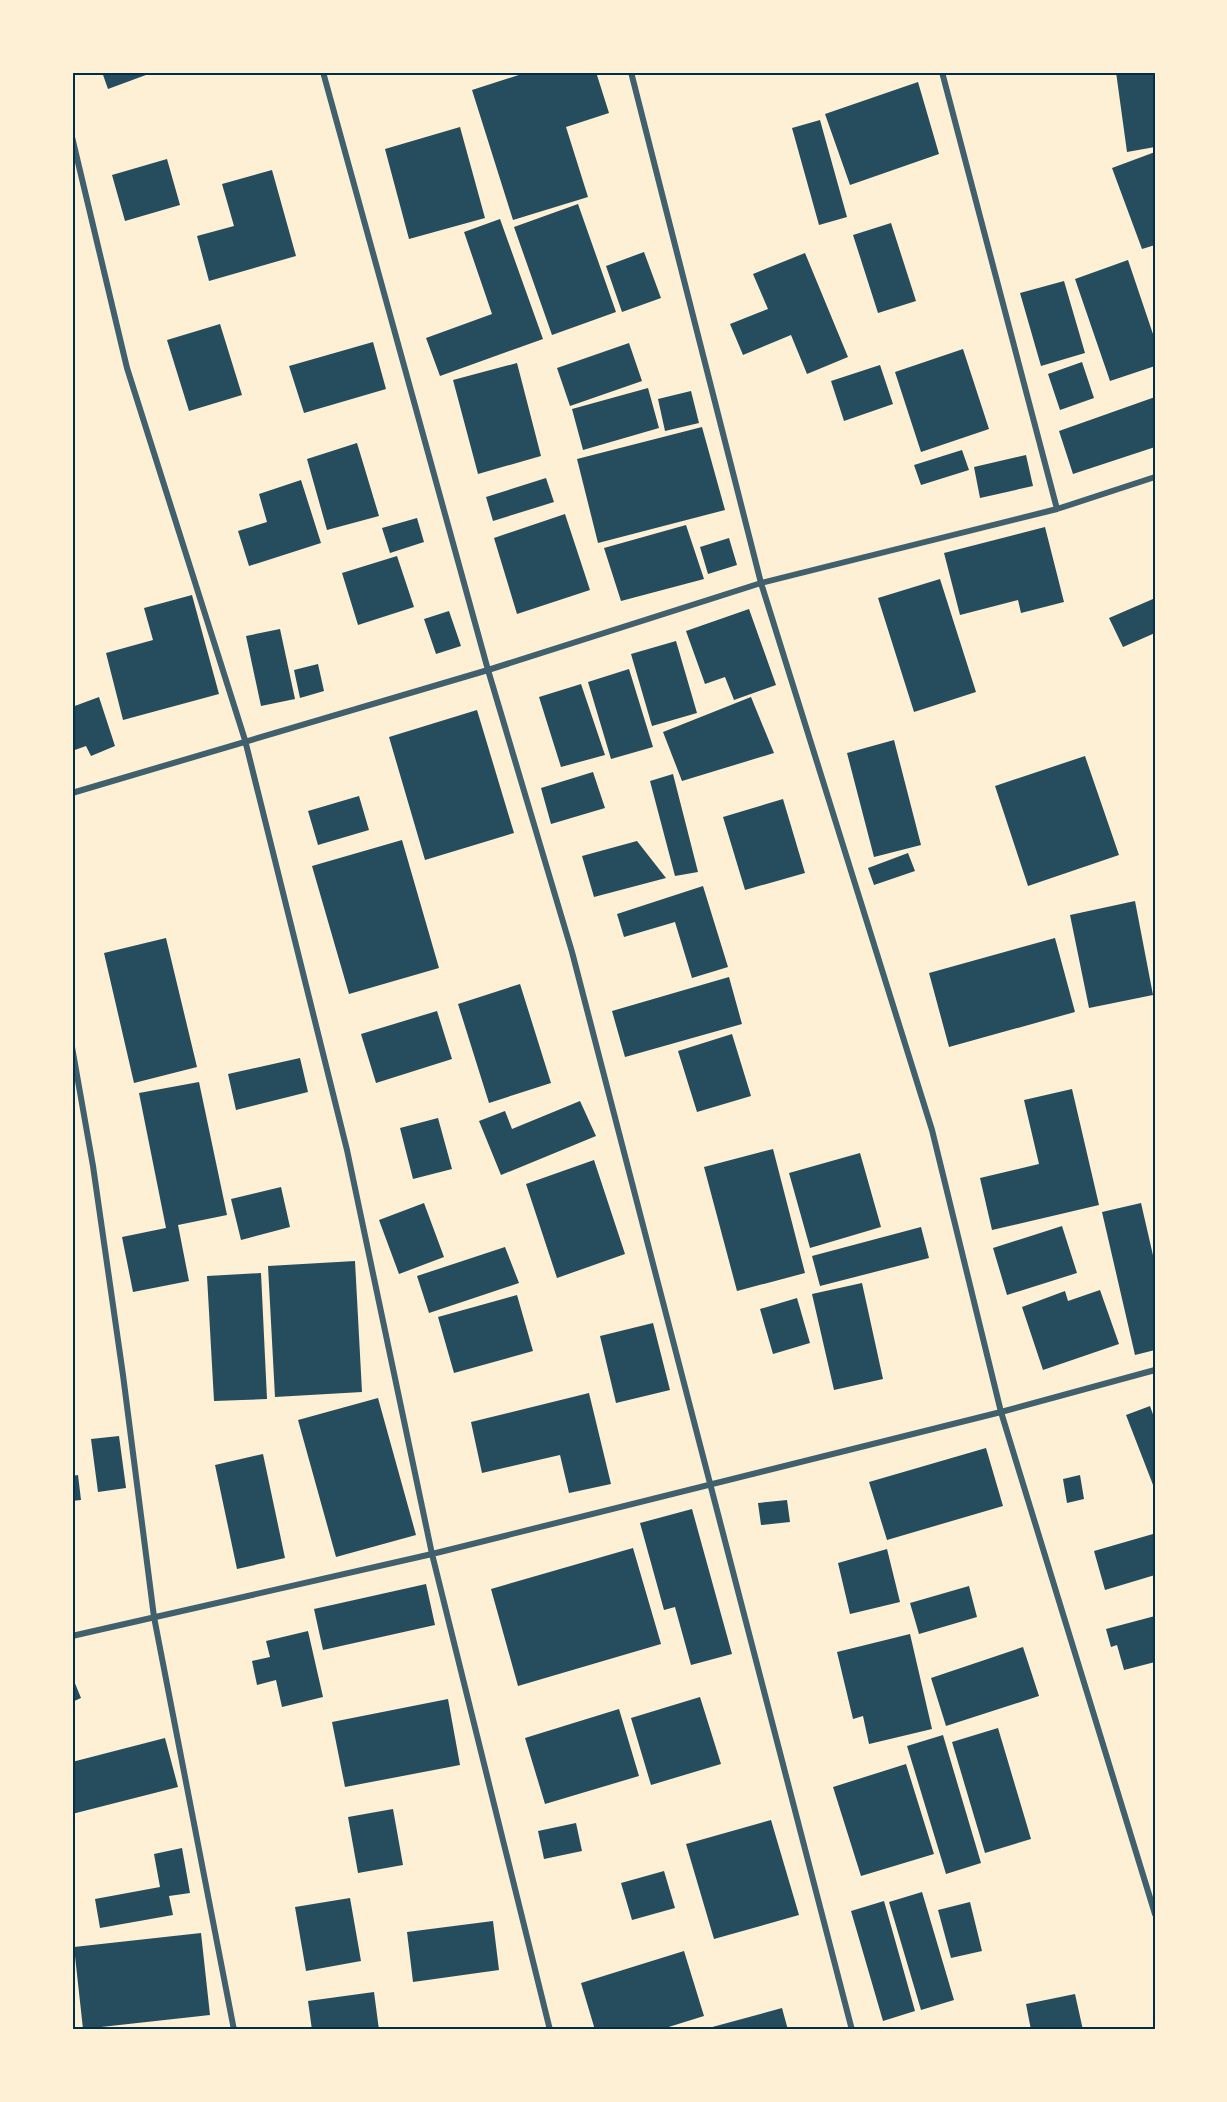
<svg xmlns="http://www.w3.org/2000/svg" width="1227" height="2102" viewBox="0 0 1227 2102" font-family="'Golos Text',sans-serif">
<rect width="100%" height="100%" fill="#fdf0d5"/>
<path fill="#264d5e" d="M 102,72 L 154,72 L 108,89 Z
M 528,72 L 596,72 L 609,113 L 566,127 L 588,197 L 513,220 L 472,90 Z
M 1116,72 L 1155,72 L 1155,147 L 1127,152 Z
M 918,82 L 939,154 L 850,185 L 825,114 Z
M 820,120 L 847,217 L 819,225 L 792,128 Z
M 460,127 L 485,218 L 409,239 L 385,149 Z
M 1155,152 L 1155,245 L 1142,249 L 1112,168 Z
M 167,159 L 180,205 L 125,221 L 112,175 Z
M 272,170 L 296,256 L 209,281 L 197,236 L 234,226 L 222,184 Z
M 578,204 L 616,312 L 552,335 L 514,227 Z
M 500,219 L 543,339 L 440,376 L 426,338 L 492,314 L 464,232 Z
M 891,223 L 916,301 L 878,313 L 853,235 Z
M 644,252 L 661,298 L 622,312 L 606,266 Z
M 805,253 L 848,357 L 807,374 L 791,335 L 743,355 L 730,324 L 768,309 L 753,274 Z
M 1128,260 L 1155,340 L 1155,366 L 1110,381 L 1075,279 Z
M 1064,281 L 1085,353 L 1041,366 L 1020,293 Z
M 220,324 L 242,395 L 189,411 L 167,340 Z
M 373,342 L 386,389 L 304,413 L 289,366 Z
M 629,343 L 642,381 L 570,406 L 557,368 Z
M 963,349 L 989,429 L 921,452 L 895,372 Z
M 1082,362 L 1094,398 L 1060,410 L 1048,374 Z
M 517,363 L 541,456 L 478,474 L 453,380 Z
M 880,365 L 893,404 L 844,421 L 831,381 Z
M 648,388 L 659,428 L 583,450 L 572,409 Z
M 691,391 L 699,423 L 665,431 L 658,399 Z
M 1155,397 L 1155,447 L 1073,474 L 1059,431 Z
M 702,427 L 725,510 L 598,543 L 577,459 Z
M 357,443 L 379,516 L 327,530 L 307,459 Z
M 962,450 L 969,470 L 921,485 L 914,465 Z
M 1026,455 L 1033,486 L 980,498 L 974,467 Z
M 546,478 L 554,502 L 493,521 L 486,497 Z
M 301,480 L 321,543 L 249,566 L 238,531 L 267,522 L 259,494 Z
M 565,514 L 590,590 L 517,614 L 494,538 Z
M 417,518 L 424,542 L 390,553 L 382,528 Z
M 686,525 L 704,579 L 621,601 L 604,548 Z
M 1045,527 L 1064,602 L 1021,613 L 1018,600 L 960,615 L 944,553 Z
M 729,538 L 737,565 L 708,574 L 700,547 Z
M 397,556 L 414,607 L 358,625 L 342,573 Z
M 940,579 L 976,692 L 914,712 L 878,598 Z
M 192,595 L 219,694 L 123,720 L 106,653 L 153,640 L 144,608 Z
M 1153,599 L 1155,633 L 1123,647 L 1109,618 Z
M 749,609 L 776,685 L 734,700 L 725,677 L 705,684 L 686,631 Z
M 449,611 L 461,646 L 436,654 L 424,619 Z
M 280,629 L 295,699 L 261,706 L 246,636 Z
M 676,641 L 697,713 L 652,726 L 631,654 Z
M 318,664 L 324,691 L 300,698 L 294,670 Z
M 629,669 L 653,747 L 611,759 L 588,682 Z
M 581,684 L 605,755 L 561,767 L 539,697 Z
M 99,697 L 115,746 L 91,756 L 86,746 L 72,751 L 72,707 Z
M 751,697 L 774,753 L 682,781 L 663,732 Z
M 477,710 L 514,833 L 425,860 L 389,737 Z
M 894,740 L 921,845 L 874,857 L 847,753 Z
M 1085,756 L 1119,855 L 1028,886 L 995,786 Z
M 593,772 L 605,808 L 551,824 L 541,788 Z
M 673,774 L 698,872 L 675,876 L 650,781 Z
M 359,796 L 369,830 L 318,845 L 308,811 Z
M 783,799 L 805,873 L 745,890 L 723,817 Z
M 402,840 L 439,968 L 349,994 L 312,866 Z
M 637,841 L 666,878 L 594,897 L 582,856 Z
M 908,853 L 915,871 L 874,885 L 868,868 Z
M 703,886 L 728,967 L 692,978 L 675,922 L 624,937 L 617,914 Z
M 1135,901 L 1153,995 L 1089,1008 L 1070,915 Z
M 166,938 L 197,1067 L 134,1083 L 104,953 Z
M 1055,938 L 1075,1012 L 949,1047 L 929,973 Z
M 729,977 L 742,1024 L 625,1057 L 612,1011 Z
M 520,984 L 551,1083 L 489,1103 L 458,1004 Z
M 437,1011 L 452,1059 L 376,1083 L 361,1034 Z
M 732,1034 L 751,1096 L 697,1112 L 678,1051 Z
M 300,1058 L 308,1092 L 236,1110 L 228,1074 Z
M 199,1082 L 227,1215 L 178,1225 L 189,1281 L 133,1292 L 122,1237 L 166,1228 L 139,1093 Z
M 1072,1089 L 1099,1205 L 992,1230 L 980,1178 L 1039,1164 L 1024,1100 Z
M 580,1101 L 596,1136 L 501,1175 L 479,1121 L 505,1111 L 512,1129 Z
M 438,1118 L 452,1169 L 413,1179 L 400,1128 Z
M 773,1149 L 805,1273 L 737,1291 L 704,1167 Z
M 860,1153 L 881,1227 L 810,1248 L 789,1173 Z
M 594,1160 L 625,1254 L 557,1278 L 526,1184 Z
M 281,1187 L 290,1227 L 241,1240 L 231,1199 Z
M 424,1203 L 444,1257 L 399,1274 L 379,1220 Z
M 1141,1203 L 1155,1264 L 1155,1350 L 1135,1355 L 1102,1212 Z
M 1062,1226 L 1077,1273 L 1007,1295 L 993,1248 Z
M 921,1227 L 929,1258 L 820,1286 L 812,1256 Z
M 505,1247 L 519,1283 L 429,1313 L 417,1276 Z
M 355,1261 L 362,1392 L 275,1397 L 268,1266 Z
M 261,1273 L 267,1399 L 214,1401 L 207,1276 Z
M 862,1283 L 883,1379 L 834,1390 L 812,1294 Z
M 1100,1290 L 1119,1344 L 1043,1370 L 1022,1307 L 1065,1291 L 1068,1301 Z
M 517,1295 L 533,1351 L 454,1373 L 438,1317 Z
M 797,1298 L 810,1343 L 773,1354 L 760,1309 Z
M 653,1323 L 670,1390 L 616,1403 L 600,1336 Z
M 589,1393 L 611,1484 L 569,1493 L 560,1455 L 482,1473 L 471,1422 Z
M 378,1398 L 416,1535 L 336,1557 L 298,1420 Z
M 1150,1406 L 1155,1420 L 1155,1490 L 1126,1415 Z
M 119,1436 L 126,1488 L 98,1492 L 91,1439 Z
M 986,1448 L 1003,1506 L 887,1540 L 869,1482 Z
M 263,1454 L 285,1558 L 237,1569 L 215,1465 Z
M 78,1475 L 81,1500 L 72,1501 L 72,1476 Z
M 1080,1475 L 1084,1499 L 1067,1503 L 1063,1479 Z
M 787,1500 L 790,1522 L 761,1525 L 758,1503 Z
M 692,1509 L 732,1654 L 691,1665 L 675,1607 L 664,1610 L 640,1523 Z
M 1153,1534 L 1155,1575 L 1105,1590 L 1094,1551 Z
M 633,1548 L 661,1644 L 518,1686 L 491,1589 Z
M 887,1549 L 900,1602 L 850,1614 L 838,1563 Z
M 426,1584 L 435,1625 L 323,1650 L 314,1609 Z
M 969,1586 L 977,1617 L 919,1634 L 910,1603 Z
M 1155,1616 L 1155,1662 L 1124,1670 L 1117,1645 L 1111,1647 L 1106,1629 Z
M 308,1631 L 323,1697 L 282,1707 L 276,1680 L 257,1685 L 252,1661 L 270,1657 L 266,1641 Z
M 910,1634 L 932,1729 L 869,1744 L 863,1716 L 853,1719 L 837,1652 Z
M 1023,1647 L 1039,1696 L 946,1726 L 931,1678 Z
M 72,1676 L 81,1698 L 72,1702 Z
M 700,1697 L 721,1764 L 651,1785 L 631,1718 Z
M 448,1699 L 460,1765 L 345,1787 L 332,1722 Z
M 619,1709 L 639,1776 L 545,1804 L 525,1738 Z
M 998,1728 L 1031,1839 L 985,1853 L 952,1742 Z
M 943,1735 L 981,1863 L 946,1874 L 907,1746 Z
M 165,1738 L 178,1787 L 72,1814 L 72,1762 Z
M 906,1764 L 934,1854 L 861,1876 L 833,1787 Z
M 393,1809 L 403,1865 L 358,1873 L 348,1817 Z
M 771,1820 L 799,1915 L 714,1939 L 686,1844 Z
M 576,1823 L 582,1851 L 544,1859 L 538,1831 Z
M 182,1848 L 190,1893 L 169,1896 L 173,1915 L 100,1928 L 95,1899 L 160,1887 L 154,1854 Z
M 664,1871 L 675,1908 L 632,1920 L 621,1883 Z
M 922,1892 L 954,2000 L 921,2010 L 889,1902 Z
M 350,1898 L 361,1961 L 306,1971 L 295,1907 Z
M 884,1901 L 915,2011 L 883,2021 L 851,1911 Z
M 970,1902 L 982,1951 L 951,1958 L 938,1910 Z
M 493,1921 L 499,1970 L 413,1982 L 407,1932 Z
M 201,1933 L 210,2015 L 83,2029 L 74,1947 Z
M 684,1951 L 704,2016 L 659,2030 L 595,2030 L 581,1983 Z
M 374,1992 L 379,2030 L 312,2030 L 308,2001 Z
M 1075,1994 L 1083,2030 L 1031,2030 L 1026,2004 Z
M 782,2008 L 788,2030 L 706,2030 L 705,2029 Z"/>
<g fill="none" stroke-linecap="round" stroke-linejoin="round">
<path stroke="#3f606c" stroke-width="6" d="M 323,72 L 488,670 L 572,952 L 852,2030
M 631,72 L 761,583 L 932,1130 L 1001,1412 L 1155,1914
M 942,72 L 1057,509
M 72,137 L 127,368 L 245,740 L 347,1150 L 432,1554 L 550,2030
M 72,793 L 488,670 L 761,583 L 1057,509 L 1155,477
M 72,1047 L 93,1166 L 123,1375 L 154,1617 L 234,2030
M 72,1636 L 432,1554 L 1001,1412 L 1155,1370"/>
</g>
<rect width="1227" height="2102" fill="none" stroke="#fdf0d5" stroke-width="147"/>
<rect x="74" y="74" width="1080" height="1954" fill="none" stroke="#003049" stroke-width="2"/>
</svg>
